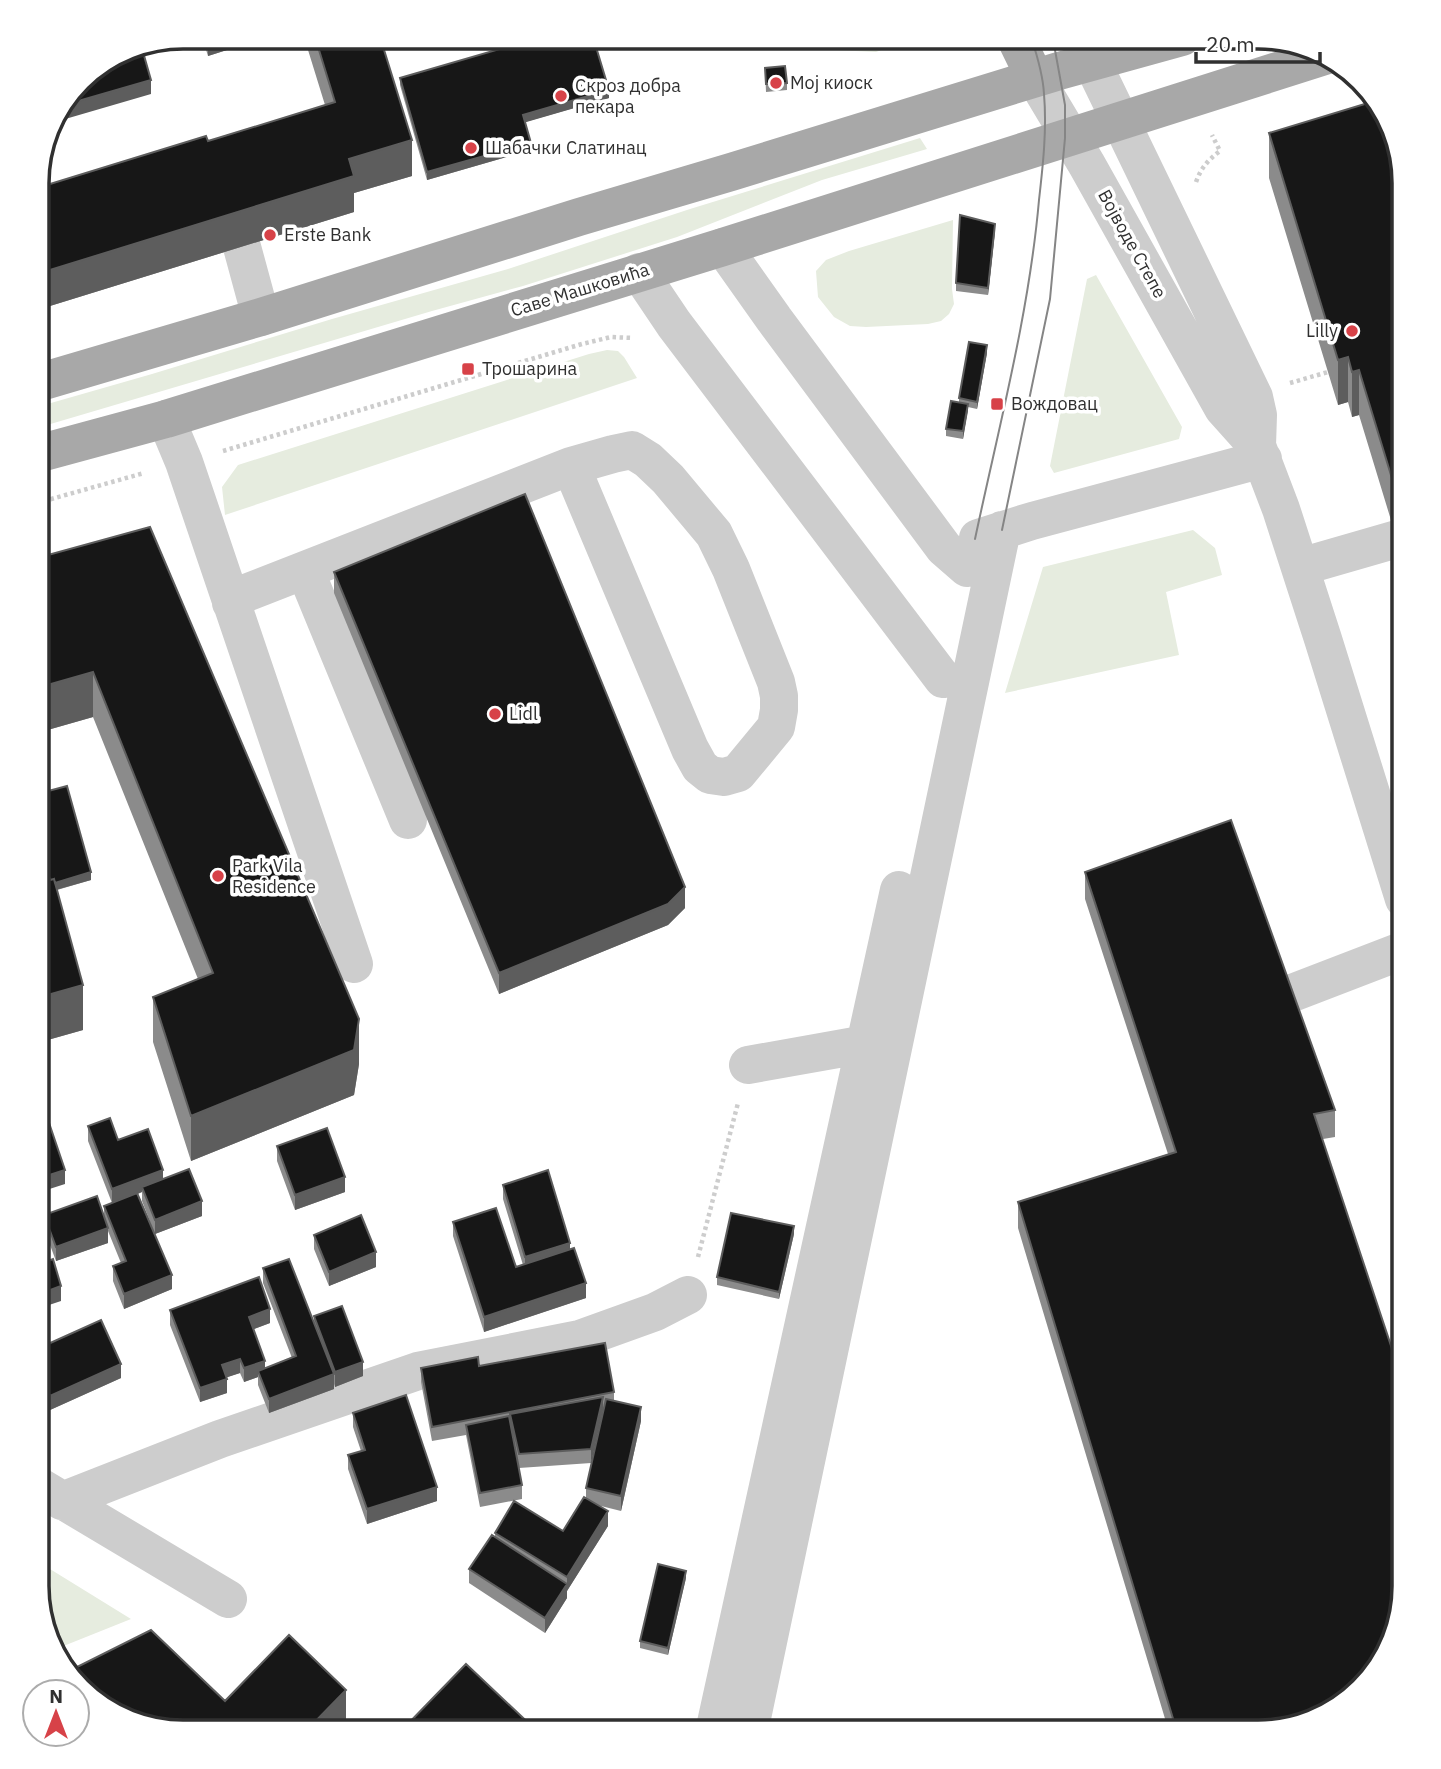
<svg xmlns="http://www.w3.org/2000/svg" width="1441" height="1769" viewBox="0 0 1441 1769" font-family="'IBM Plex Sans',sans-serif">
<rect width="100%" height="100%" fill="#fff"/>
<path fill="#e6ecdf" d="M 780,37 L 917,37 L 876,52 L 794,48 Z
M 920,138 L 927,149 L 822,180 L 677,237 L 523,286 L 432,311 L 37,428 L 37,407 L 152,374 L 332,319 L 508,269 L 690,209 Z
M 953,220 L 952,289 L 954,304 L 949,314 L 941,321 L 928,324 L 866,327 L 850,326 L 834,317 L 818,297 L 816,271 L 826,260 L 849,251 Z
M 1096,275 L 1182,427 L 1179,439 L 1054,473 L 1050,466 L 1087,279 Z
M 607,350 L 618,351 L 624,357 L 637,378 L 225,515 L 222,487 L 238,465 L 589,354 Z
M 1193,530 L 1215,548 L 1222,575 L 1166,592 L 1179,655 L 1005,693 L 1043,567 Z
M 37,1561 L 131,1619 L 56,1649 L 37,1586 Z"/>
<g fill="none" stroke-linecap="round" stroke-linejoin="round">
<path stroke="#cdcdcd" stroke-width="4.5" stroke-dasharray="3.5 3.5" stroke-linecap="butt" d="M 1196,182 C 1201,168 1208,160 1220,151 L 1212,135
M 1290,383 L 1328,372
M 223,451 L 582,344 L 611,337 L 633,338
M 37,503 L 144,473
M 698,1257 L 738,1103"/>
<path stroke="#cdcdcd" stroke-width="38" d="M 1092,62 L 1254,397 L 1258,415 L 1257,446
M 1035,78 L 1087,165 L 1223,408 L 1257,446 L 1281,509 L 1323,639 L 1404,899
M 242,247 L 261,317
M 723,247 L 774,319 L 944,548 L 967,568
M 639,272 L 674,324 L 943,679
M 166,419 L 184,462 L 354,964
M 978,538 L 1032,521 L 1263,459
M 1300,567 L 1397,539
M 305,570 L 408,820
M 231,603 L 246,593 L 571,466 L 613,454 L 632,450 L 648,460 L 668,479 L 714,534 L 731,569 L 776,682 L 779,696 L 779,710 L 776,727 L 738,773 L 724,777 L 710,775 L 700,767 L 690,749 L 571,466
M 1287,995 L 1404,950
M 748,1065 L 866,1044
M 37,1485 L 228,1599
M 62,1501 L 220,1439 L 418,1371 L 580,1339 L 655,1312 L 688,1295
M 714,1732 L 899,890
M 749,1732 L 1002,530"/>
<path stroke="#a8a8a8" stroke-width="38" d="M 1015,37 L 1035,78
M 37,383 L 261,317 L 579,217 L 731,172 L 1059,71 L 1182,37
M 37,454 L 166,419 L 723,247 L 1328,55"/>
<path stroke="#858585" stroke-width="2" d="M 1002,530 L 1050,299 L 1065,138 L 1065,105 L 1055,50 L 1050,37
M 975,539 C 999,426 1029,314 1039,200 C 1043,165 1047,129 1044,94 C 1043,74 1037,55 1031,37"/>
</g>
<path fill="#8b8b8b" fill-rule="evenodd" d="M 202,37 L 268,37 L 208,56 Z
M 304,37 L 380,37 L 412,176 L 354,193 L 354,212 L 37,310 L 37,188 L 218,138 L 325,105 Z
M 765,68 L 787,83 L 787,90 L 766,92 Z
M 400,78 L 609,98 L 525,122 L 531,150 L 427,180 L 400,85 Z
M 1269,133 L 1404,183 L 1401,553 L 1359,415 L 1352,417 L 1348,402 L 1338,405 L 1269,178 Z
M 995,231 L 988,295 L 956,291 L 956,283 Z
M 987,353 L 977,409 L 968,407 L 963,439 L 946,436 L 946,429 L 959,402 L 959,398 Z
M 37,558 L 359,1064 L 354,1095 L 191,1161 L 153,1042 L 153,997 L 198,979 L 93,717 L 37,733 Z
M 334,572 L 685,908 L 668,925 L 499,994 L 334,593 Z
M 37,794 L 91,880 L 57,890 L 83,1030 L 37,1043 L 37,883 L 48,880 L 37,840 Z
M 1085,872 L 1335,1110 L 1335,1137 L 1323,1139 L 1258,1732 L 1169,1732 L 1018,1228 L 1018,1202 L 1168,1154 L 1085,899 Z
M 88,1126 L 118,1140 L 163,1179 L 202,1216 L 155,1234 L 172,1289 L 124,1309 L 113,1281 L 113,1266 L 121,1263 L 108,1231 L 108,1243 L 56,1261 L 44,1229 L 44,1215 L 104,1216 L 104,1206 L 112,1203 L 88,1141 ZM 142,1192 L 142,1201 L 151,1224 L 138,1194 Z
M 277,1146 L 345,1192 L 295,1210 L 277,1161 Z
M 503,1185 L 570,1249 L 586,1298 L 484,1332 L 453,1236 L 453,1222 L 516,1267 L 523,1265 L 503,1199 Z
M 794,1234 L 779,1299 L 717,1285 L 717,1277 Z
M 314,1235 L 376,1267 L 329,1286 L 314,1249 Z
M 263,1268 L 314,1323 L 314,1316 L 363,1376 L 335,1387 L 334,1384 L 334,1389 L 269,1413 L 258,1385 L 258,1377 L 244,1382 L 240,1373 L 227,1377 L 227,1393 L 200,1402 L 170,1325 L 170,1310 L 270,1323 L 254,1329 L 265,1368 L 292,1358 L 263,1283 Z
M 37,1349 L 121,1378 L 50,1410 L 37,1381 Z
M 479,1366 L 614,1392 L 614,1401 L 641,1421 L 621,1511 L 597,1505 L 608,1526 L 567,1591 L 567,1598 L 545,1633 L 469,1583 L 469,1569 L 495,1537 L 495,1533 L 563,1531 L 586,1498 L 586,1488 L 604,1408 L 603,1408 L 591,1463 L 519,1468 L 522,1485 L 522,1499 L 480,1507 L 466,1435 L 432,1441 L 421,1382 L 421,1368 Z
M 353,1413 L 437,1501 L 367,1524 L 348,1469 L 348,1455 L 361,1451 L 353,1427 Z
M 686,1578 L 668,1655 L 640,1648 L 640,1641 Z"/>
<path fill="#5d5d5d" d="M 208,37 L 268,37 L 208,56 Z
M 151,80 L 151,94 L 55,122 L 55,114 L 61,106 Z
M 609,90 L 609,98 L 523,123 L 523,115 Z
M 412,140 L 412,176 L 354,193 L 354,212 L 37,310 L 37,274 L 349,159 Z
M 531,143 L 531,150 L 427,180 L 427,172 Z
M 995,224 L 995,231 L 988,295 L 988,288 Z
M 987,345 L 987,353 L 977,409 L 977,402 Z
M 1348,357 L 1348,402 L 1338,405 L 1338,360 Z
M 1359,370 L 1359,415 L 1352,417 L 1352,372 Z
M 968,404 L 968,411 L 963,439 L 963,431 Z
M 1404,507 L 1404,552 L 1401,553 L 1401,508 Z
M 93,672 L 93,717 L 37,733 L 37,688 Z
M 91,872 L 91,880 L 52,891 L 52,884 Z
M 685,887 L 685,908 L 668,925 L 499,994 L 499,973 Z
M 83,985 L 83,1030 L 37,1043 L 37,998 Z
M 359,1019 L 359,1064 L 354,1095 L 191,1161 L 191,1116 Z
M 65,1170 L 65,1184 L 37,1193 L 37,1179 Z
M 163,1170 L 163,1184 L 142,1187 L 142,1192 L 112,1203 L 112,1189 Z
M 345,1177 L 345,1192 L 295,1210 L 295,1195 Z
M 202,1201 L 202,1216 L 155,1234 L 155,1220 Z
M 794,1226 L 794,1234 L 779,1299 L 779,1292 Z
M 108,1228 L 108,1243 L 56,1261 L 56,1247 Z
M 570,1243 L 570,1257 L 525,1271 L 525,1257 Z
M 376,1252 L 376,1267 L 329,1286 L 329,1272 Z
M 172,1275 L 172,1289 L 124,1309 L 124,1294 Z
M 586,1283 L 586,1298 L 484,1332 L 484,1317 Z
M 61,1286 L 61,1301 L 37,1309 L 37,1295 Z
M 270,1309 L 270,1323 L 249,1331 L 249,1317 Z
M 240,1359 L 240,1373 L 222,1379 L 222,1365 Z
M 265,1361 L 265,1375 L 258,1371 L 258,1377 L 244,1382 L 244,1368 Z
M 363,1362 L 363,1376 L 335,1387 L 335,1372 Z
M 121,1364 L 121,1378 L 50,1410 L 50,1396 Z
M 334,1374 L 334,1389 L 269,1413 L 269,1399 Z
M 227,1379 L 227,1393 L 200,1402 L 200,1388 Z
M 603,1397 L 603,1411 L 591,1463 L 591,1449 Z
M 641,1407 L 641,1421 L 621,1511 L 621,1496 Z
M 437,1487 L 437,1501 L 367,1524 L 367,1509 Z
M 608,1511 L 608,1526 L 567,1591 L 567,1577 Z
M 686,1571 L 686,1578 L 668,1655 L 668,1648 Z
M 567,1584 L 567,1598 L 545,1633 L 545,1618 Z
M 346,1690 L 346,1732 L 305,1732 Z"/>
<path fill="#171717" stroke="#5d5d5d" stroke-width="2" d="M 315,37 L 380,37 L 412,140 L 349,159 L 354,176 L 37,274 L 37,188 L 206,136 L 208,141 L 218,138 L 335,102 Z
M 541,37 L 593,37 L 609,90 L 523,115 L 531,143 L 427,172 L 400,78 Z
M 141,45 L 151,80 L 61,106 L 86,73 L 128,48 Z
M 785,66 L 787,83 L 766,84 L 765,68 Z
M 1378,100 L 1379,102 L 1404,183 L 1404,507 L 1401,508 L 1359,370 L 1352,372 L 1348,357 L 1338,360 L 1269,133 Z
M 960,215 L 995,224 L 988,288 L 956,283 Z
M 969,342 L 987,345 L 977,402 L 959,398 Z
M 951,401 L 968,404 L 963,431 L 946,429 Z
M 525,494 L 685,887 L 668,904 L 499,973 L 334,572 Z
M 150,527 L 359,1019 L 354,1050 L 191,1116 L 153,997 L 213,973 L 93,672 L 37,688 L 37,558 Z
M 67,786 L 91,872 L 55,883 L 54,879 L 50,880 L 37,833 L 37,794 Z
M 1231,820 L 1335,1110 L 1314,1114 L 1404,1385 L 1404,1586 L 1385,1659 L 1339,1707 L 1258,1732 L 1177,1732 L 1018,1202 L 1176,1152 L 1085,872 Z
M 54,879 L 83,985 L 37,998 L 37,883 Z
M 46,1114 L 65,1170 L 37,1179 L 37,1117 Z
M 110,1118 L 118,1140 L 148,1129 L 163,1170 L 112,1189 L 88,1126 Z
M 327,1128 L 345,1177 L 295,1195 L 277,1146 Z
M 189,1169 L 202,1201 L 155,1220 L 142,1187 Z
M 548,1170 L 570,1243 L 525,1257 L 503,1185 Z
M 137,1193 L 172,1275 L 124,1294 L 113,1266 L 126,1261 L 104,1206 Z
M 97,1196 L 108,1228 L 56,1247 L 44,1215 Z
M 496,1208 L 516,1267 L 574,1248 L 586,1283 L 484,1317 L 453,1222 Z
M 731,1213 L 794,1226 L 779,1292 L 717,1277 Z
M 361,1215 L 376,1252 L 329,1272 L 314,1235 Z
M 53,1259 L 61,1286 L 37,1295 L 37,1265 Z
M 289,1259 L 334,1374 L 269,1399 L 258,1371 L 296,1356 L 263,1268 Z
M 259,1277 L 270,1309 L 249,1317 L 265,1361 L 244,1368 L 240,1359 L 222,1365 L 227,1379 L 200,1388 L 170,1310 Z
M 342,1306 L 363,1362 L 335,1372 L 314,1316 Z
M 101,1320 L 121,1364 L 50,1396 L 37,1367 L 37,1349 Z
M 605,1343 L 614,1392 L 432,1427 L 421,1368 L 478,1357 L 479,1366 Z
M 406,1395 L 437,1487 L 367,1509 L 348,1455 L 365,1450 L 353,1413 Z
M 603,1397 L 591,1449 L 519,1454 L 510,1414 Z
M 606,1399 L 641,1407 L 621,1496 L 586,1488 Z
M 509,1416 L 522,1485 L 480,1493 L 466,1425 Z
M 584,1497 L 608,1511 L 567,1577 L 495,1533 L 514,1501 L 563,1531 Z
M 492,1535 L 567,1584 L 545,1618 L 469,1569 Z
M 658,1564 L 686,1571 L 668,1648 L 640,1641 Z
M 151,1630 L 225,1701 L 289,1635 L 346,1690 L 305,1732 L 183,1732 L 118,1717 L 67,1672 Z
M 466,1664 L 538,1732 L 400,1732 Z"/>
<g fill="#d74248" stroke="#fff" stroke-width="2.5">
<circle cx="776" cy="83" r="7"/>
<circle cx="561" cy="96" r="7"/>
<circle cx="471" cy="148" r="7"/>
<circle cx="270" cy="235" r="7"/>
<circle cx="1352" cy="331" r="7"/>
<rect x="461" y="362" width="14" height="14" rx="3.5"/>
<rect x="990" y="397" width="14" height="14" rx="3.5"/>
<circle cx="495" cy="714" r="7"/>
<circle cx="218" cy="876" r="7"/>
</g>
<g text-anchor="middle" stroke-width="7" stroke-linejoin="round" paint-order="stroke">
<g font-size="18" fill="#303030" stroke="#fff" text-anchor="start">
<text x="790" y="89">Мој киоск</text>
<text x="575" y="92">Скроз добра<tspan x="575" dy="21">пекара</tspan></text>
<text x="485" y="154">Шабачки Слатинац</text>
<text x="284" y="241">Erste Bank</text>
<text x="1338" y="337" text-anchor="end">Lilly</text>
<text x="482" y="375">Трошарина</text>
<text x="1011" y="410">Вождовац</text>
<text x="509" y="720">Lidl</text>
<text x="232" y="872">Park Vila<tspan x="232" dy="21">Residence</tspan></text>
</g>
<g font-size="18" fill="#303030" stroke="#fff">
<text transform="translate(1132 244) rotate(61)" y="6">Војводе Степе</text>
<text transform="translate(580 290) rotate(-17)" y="6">Саве Машковића</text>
</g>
</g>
<path d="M0 0H1441V1769H0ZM183 49H1258A134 134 0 0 1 1392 183V1586A134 134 0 0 1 1258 1720H183A134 134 0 0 1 49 1586V183A134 134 0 0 1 183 49Z" fill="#fff" fill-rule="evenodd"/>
<path fill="none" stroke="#303030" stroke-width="3.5" d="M183 49H1258A134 134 0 0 1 1392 183V1586A134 134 0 0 1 1258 1720H183A134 134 0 0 1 49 1586V183A134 134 0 0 1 183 49Z"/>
<g transform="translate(56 1713)"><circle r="33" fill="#ffffff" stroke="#acacac" stroke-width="2"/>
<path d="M0-5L12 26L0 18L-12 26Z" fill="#d74248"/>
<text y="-10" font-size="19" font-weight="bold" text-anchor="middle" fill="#303030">N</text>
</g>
<path d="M1196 52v10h124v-10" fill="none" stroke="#303030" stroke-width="3.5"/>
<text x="1206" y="52" font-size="21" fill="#303030" stroke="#ffffff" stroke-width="5" paint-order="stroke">20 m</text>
</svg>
